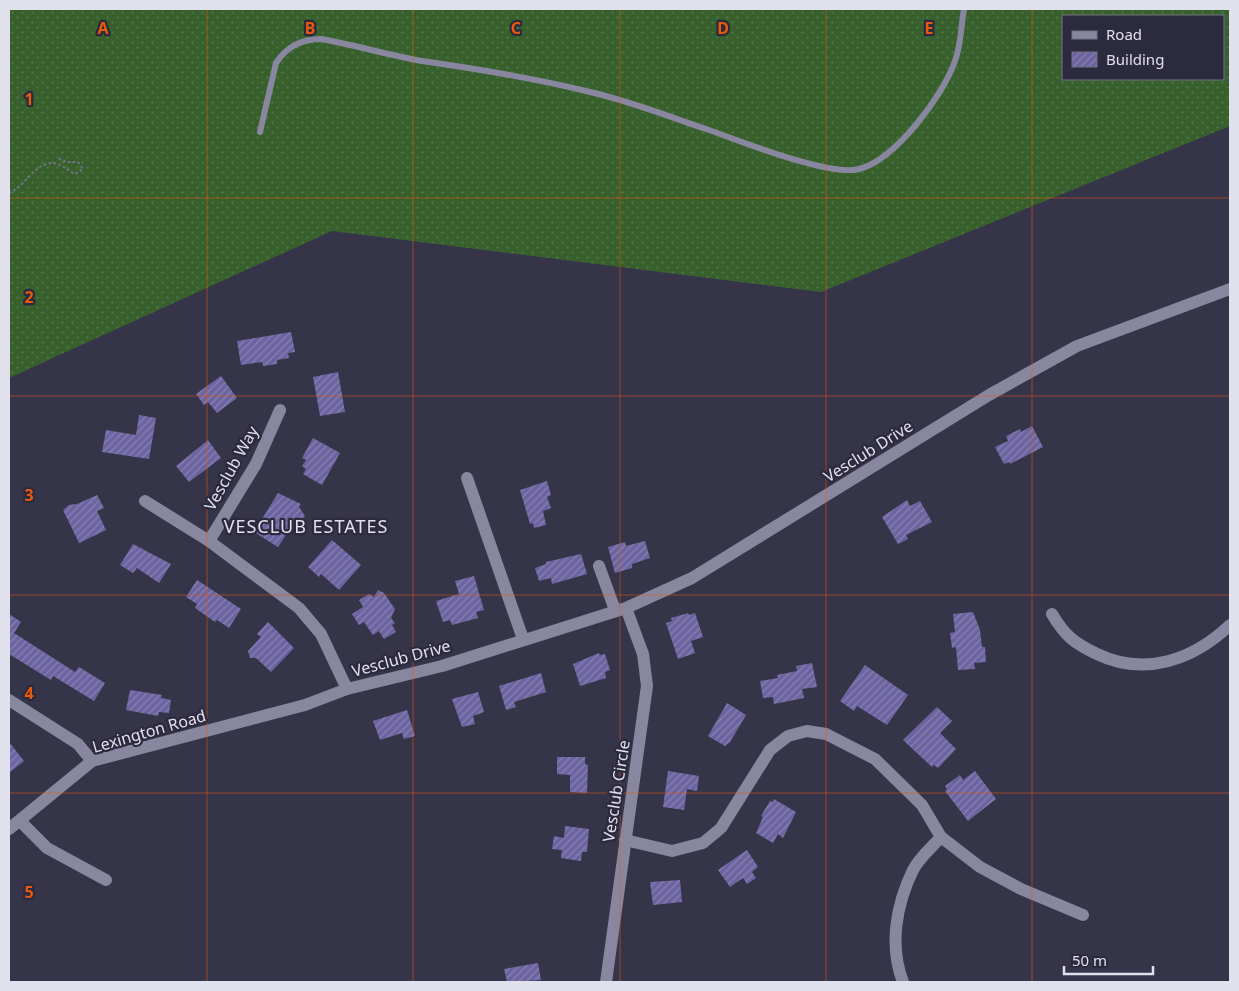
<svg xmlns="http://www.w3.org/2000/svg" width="1239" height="991" viewBox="0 0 1239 991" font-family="'Noto Sans',sans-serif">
<defs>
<pattern id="grass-dots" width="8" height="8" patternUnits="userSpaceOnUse" patternTransform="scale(1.25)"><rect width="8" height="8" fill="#38602c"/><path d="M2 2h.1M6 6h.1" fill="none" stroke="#54764b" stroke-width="1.8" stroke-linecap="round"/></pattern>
<pattern id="building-hatch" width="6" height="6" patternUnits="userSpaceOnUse" patternTransform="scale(1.25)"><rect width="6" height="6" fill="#6c64a0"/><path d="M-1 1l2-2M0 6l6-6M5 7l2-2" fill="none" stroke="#8881b2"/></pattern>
</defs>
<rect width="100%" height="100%" fill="#363449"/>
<path fill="url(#grass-dots)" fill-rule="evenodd" d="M 9,9 L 1230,9 L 1230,126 L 821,292 L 332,231 L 9,378 ZM 1063,16 L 1223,16 L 1223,79 L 1063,79 Z"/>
<path fill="url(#building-hatch)" d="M 291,332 L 295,352 L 288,353 L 289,358 L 277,360 L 277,364 L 263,366 L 262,362 L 241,365 L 237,341 Z
M 338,372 L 345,412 L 320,416 L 313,377 Z
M 221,376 L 237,398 L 217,413 L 208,402 L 204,405 L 196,394 Z
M 139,415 L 156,418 L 149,459 L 102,452 L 106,430 L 136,435 Z
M 1032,426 L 1043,447 L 1010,464 L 1009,462 L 1004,464 L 995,447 L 1008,441 L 1006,436 L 1020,429 L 1021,432 Z
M 313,438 L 340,453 L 322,485 L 303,474 L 306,469 L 302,466 L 306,460 L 302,458 Z
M 208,440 L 221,458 L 189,482 L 176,466 Z
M 547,481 L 551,495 L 547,497 L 551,508 L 543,511 L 546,525 L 534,528 L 533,523 L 530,524 L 520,490 Z
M 278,493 L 301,504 L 299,507 L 305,516 L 302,520 L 294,523 L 278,547 L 254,532 Z
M 97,495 L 104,508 L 97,511 L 106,530 L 79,543 L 63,510 L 69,505 L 77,504 Z
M 907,500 L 910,506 L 920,501 L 932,522 L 906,535 L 908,539 L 898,544 L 882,517 Z
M 332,540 L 361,565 L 339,590 L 321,574 L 319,577 L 308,567 Z
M 645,541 L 650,558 L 632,564 L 632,568 L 615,573 L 608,547 L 625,542 L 626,546 Z
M 133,544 L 171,564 L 159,583 L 137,568 L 133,573 L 120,565 Z
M 581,554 L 587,574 L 552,584 L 551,578 L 539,581 L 535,568 L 546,564 L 546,562 Z
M 474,576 L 484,610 L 476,612 L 478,618 L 452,625 L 450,620 L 443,622 L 436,601 L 459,594 L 455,581 Z
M 197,580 L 241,609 L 229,628 L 217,620 L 215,622 L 195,608 L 197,604 L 186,597 Z
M 378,590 L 384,593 L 395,609 L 391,618 L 395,623 L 392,625 L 396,632 L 384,639 L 379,631 L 373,635 L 364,622 L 359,625 L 352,614 L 363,607 L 359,600 L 369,594 L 374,597 Z
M 973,612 L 980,630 L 982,647 L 985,647 L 986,662 L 974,663 L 975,669 L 958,670 L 956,647 L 952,648 L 950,633 L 955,632 L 953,614 Z
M 688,613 L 689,615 L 695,613 L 703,637 L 691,641 L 695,653 L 678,659 L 666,623 L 672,621 L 671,618 Z
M 9,614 L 21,622 L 14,633 L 75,672 L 79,667 L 105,683 L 94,701 L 53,676 L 51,680 L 9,654 Z
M 268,622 L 294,648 L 271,672 L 256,658 L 250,658 L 248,651 L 261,637 L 257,634 Z
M 599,653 L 600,655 L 605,654 L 610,670 L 605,672 L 606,678 L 580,686 L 573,664 Z
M 812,663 L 817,687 L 802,689 L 804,698 L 774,704 L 773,697 L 763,698 L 760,681 L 778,678 L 777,675 L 797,671 L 796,666 Z
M 865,665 L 908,695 L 887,725 L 857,706 L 854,711 L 840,701 Z
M 541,673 L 546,692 L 514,702 L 516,707 L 506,710 L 499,686 Z
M 130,690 L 162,695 L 161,698 L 171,700 L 169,713 L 159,712 L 158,716 L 126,710 Z
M 478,692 L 484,712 L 473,716 L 475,724 L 462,727 L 452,699 Z
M 727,703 L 746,715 L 730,742 L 725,746 L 708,736 Z
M 937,707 L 952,721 L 940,733 L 956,749 L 938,768 L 934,765 L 932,767 L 903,740 Z
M 407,710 L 415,736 L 404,739 L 402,733 L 380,740 L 373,721 Z
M 9,742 L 24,761 L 9,773 Z
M 557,757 L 585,757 L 585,764 L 588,765 L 587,793 L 570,792 L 570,775 L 557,774 Z
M 668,771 L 699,776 L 697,791 L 687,789 L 684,810 L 663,807 Z
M 975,771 L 996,799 L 968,821 L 945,791 L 947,789 L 945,786 L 960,775 L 963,780 Z
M 774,799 L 796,812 L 783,838 L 778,834 L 773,843 L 756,833 L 763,817 L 761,816 L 770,801 L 773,802 Z
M 565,826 L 589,829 L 587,852 L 582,852 L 581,861 L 561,858 L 562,850 L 552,849 L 554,836 L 564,838 Z
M 747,850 L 758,867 L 752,872 L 756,878 L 747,884 L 743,878 L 730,887 L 718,870 Z
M 680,880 L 682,902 L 653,905 L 650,882 Z
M 538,963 L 541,980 L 507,982 L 504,969 Z"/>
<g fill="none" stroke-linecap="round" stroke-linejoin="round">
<path stroke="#747385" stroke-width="2" stroke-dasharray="2.5 2.5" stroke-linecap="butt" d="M 9,193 C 25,188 37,157 58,164 C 64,166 69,171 75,174 L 83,169 L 78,162 L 66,162 L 58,158"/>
<path stroke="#8987a0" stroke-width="6" d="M 260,132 L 276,63 C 287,46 302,39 321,39 C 355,45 388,55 422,61 C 478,69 534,78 590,92 C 630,101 670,117 709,130 C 740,141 830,177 859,169 C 895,160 943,96 955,61 C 961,45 961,26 964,9"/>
<path stroke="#8987a0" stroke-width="12" d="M 467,478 L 523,639
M 145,501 L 209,541 L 299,608 L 321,634 L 347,689
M 209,541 L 256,464 L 280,410
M 599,566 L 615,610
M 1052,614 C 1065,636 1074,643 1097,654 C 1145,677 1193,660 1230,625
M 9,700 L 78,744 L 92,761
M 20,821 L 47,848 L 106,880
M 9,829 L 92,761 L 305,705 L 347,689 L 442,666 L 626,608 L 692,578 L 989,395 L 1077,346 L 1230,289
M 625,840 L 672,851 L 703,843 L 721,828 L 770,750 L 788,736 L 807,731 L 826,734 L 875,759 L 922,805 L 941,837 L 980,867 L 1021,889 L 1083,915
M 606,982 L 647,686 L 643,654 L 626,608
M 903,982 C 889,946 896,905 913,870 C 919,858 932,847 941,837"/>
</g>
<path fill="none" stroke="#e8590c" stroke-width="1" stroke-opacity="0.55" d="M 207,9 L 207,982M 413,9 L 413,982M 620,9 L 620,982M 826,9 L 826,982M 1032,9 L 1032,982M 9,198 L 1230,198M 9,396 L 1230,396M 9,595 L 1230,595M 9,793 L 1230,793"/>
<g text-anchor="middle" stroke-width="4.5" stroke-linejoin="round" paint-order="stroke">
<g font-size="16" fill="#e1e0ed" stroke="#2c2a3e">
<text transform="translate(868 451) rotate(-32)" y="6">Vesclub Drive</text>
<text transform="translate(231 468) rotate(-61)" y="6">Vesclub Way</text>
<text transform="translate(401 658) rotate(-15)" y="6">Vesclub Drive</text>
<text transform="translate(149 731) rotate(-16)" y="6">Lexington Road</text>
<text transform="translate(616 791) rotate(-81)" y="6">Vesclub Circle</text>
</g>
<g font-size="18" letter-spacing="1" fill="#e1e0ed" stroke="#2c2a3e">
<text x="306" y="533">VESCLUB ESTATES</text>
</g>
</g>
<g font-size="16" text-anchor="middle" font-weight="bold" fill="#e8590c" stroke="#2c2a3e" stroke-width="4.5" stroke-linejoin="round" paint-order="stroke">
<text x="103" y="34">A</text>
<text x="310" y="34">B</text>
<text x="516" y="34">C</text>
<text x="723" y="34">D</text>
<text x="929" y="34">E</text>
<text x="29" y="105">1</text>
<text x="29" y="303">2</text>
<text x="29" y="501">3</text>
<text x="29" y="699">4</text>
<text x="29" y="898">5</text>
</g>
<rect width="1239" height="991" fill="none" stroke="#e1e0ed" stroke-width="20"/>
<rect x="1062" y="15" width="162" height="65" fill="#2c2a3e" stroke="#747384"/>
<rect x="1072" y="31" width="25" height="8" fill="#8987a0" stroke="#747384"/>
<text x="1106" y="40" font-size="15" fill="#e1e0ed">Road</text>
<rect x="1072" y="52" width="25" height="15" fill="url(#building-hatch)" stroke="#747384"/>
<text x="1106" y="65" font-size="15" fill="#e1e0ed">Building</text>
<path d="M1064 966v8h89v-8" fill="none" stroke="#e1e0ed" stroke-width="2.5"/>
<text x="1072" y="966" font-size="15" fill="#e1e0ed" stroke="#2c2a3e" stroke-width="4" paint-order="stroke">50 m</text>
</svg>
